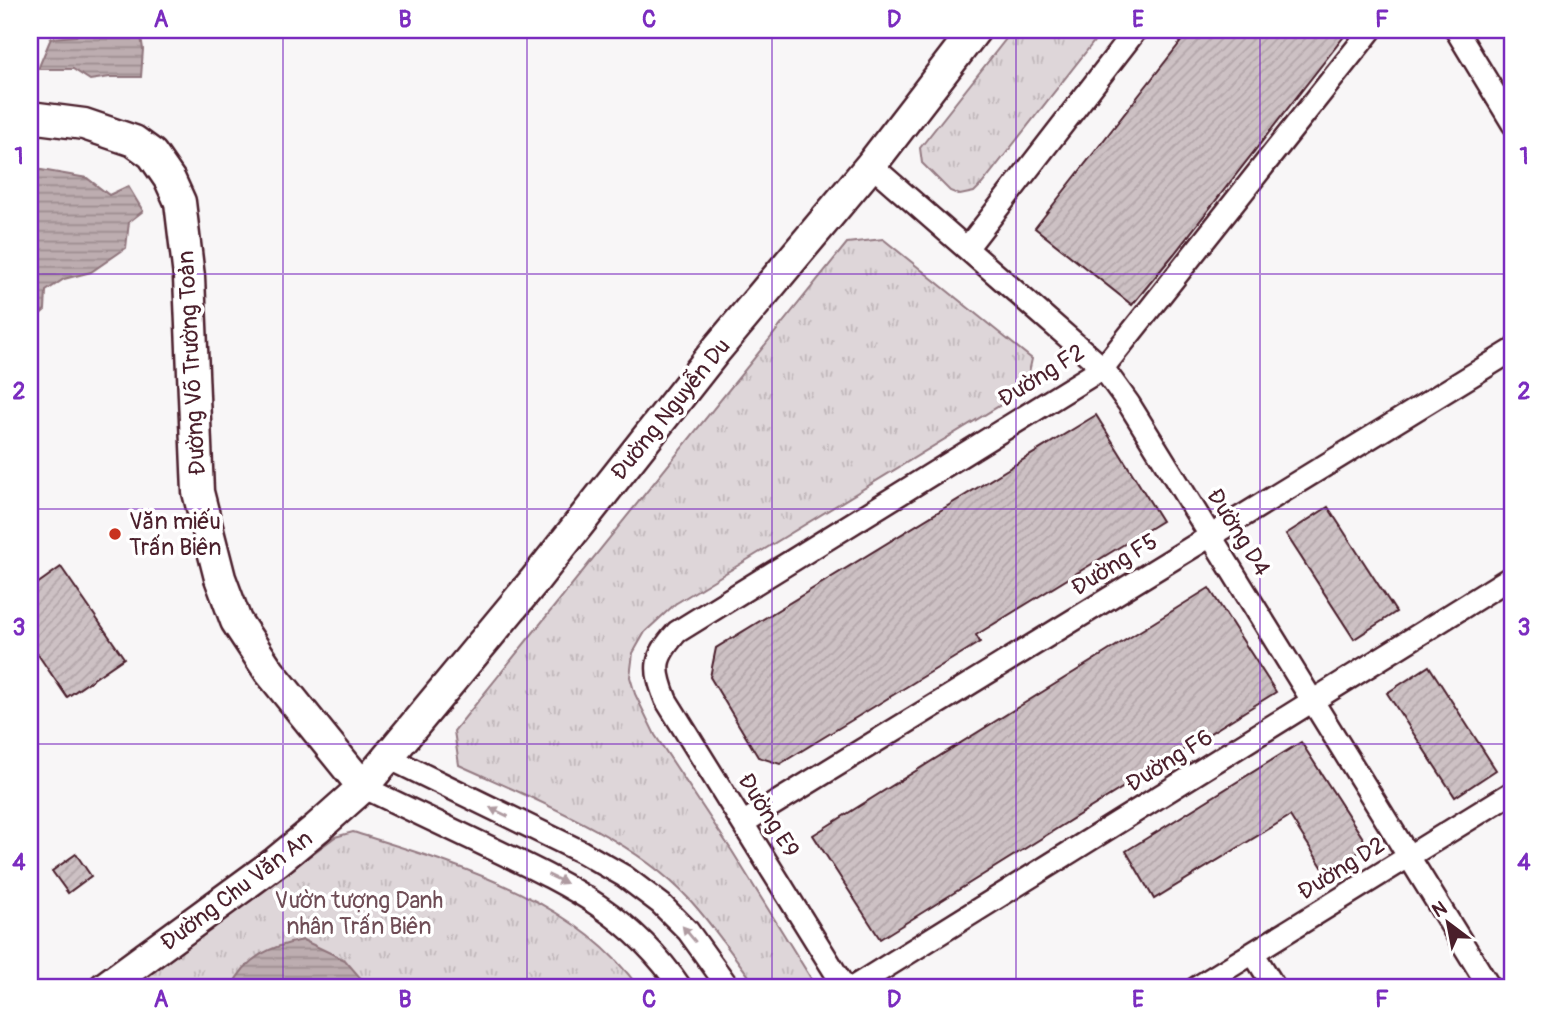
<svg xmlns="http://www.w3.org/2000/svg" width="1543" height="1018" viewBox="0 0 1543 1018" font-family="Pangolin,sans-serif">
<defs>
<pattern id="grass-tufts" width="24" height="20" patternUnits="userSpaceOnUse" patternTransform="scale(1.75)"><rect width="24" height="20" fill="#ded6d9"/><path d="M3 7l-1-3M5 7V3M7 7l1-3M15 17l-1-3M17 17v-4M19 17l1-3" fill="none" stroke="#c0b7ba"/></pattern>
<pattern id="water-rules" width="6" height="5" patternUnits="userSpaceOnUse" patternTransform="scale(1.75)"><rect width="6" height="5" fill="#bdadb0"/><path d="M0 2.5h6" fill="none" stroke="#9c8c8f"/></pattern>
<pattern id="building-hatch" width="6" height="6" patternUnits="userSpaceOnUse" patternTransform="scale(1.75)"><rect width="6" height="6" fill="#cdc1c4"/><path d="M-1 1l2-2M0 6l6-6M5 7l2-2" fill="none" stroke="#b2a5a9"/></pattern>
</defs>
<rect width="100%" height="100%" fill="#f8f6f7"/>
<filter id="ink" filterUnits="userSpaceOnUse"><feTurbulence type="fractalNoise" baseFrequency=".0143" numOctaves="2"/><feDisplacementMap in="SourceGraphic" scale="14" xChannelSelector="R" yChannelSelector="G"/><feConvolveMatrix kernelMatrix="1 2 1 2 8 2 1 2 1" color-interpolation-filters="sRGB"/></filter>
<g filter="url(#ink)">
<path fill="url(#grass-tufts)" stroke="#947a82" stroke-width="2" d="M 1013,30 L 1103,30 L 982,184 L 974,192 L 960,195 L 950,191 L 922,163 L 920,148 Z
M 883,239 L 1032,359 L 1025,390 L 675,604 L 645,632 L 633,653 L 630,677 L 635,694 L 655,735 L 732,851 L 817,988 L 758,988 C 735,959 714,926 689,899 C 633,838 534,799 459,765 L 454,731 L 847,243 Z
M 353,832 C 454,864 574,897 639,988 L 132,988 L 335,837 Z"/>
<path fill="url(#water-rules)" stroke="#8f747b" stroke-width="2" d="M 83,30 L 140,30 L 143,49 L 141,77 L 110,77 L 90,80 L 73,69 L 38,69 L 51,38 L 76,36 Z
M 30,168 L 87,178 L 109,195 L 128,186 L 143,211 L 129,222 L 126,248 L 91,272 L 64,279 L 46,291 L 45,310 L 30,323 Z
M 303,940 L 345,960 L 369,988 L 231,988 C 247,956 269,947 303,940 Z"/>
<path fill="url(#building-hatch)" stroke="#4a1f2b" stroke-width="2" d="M 1190,30 L 1349,30 L 1174,254 L 1132,305 L 1035,228 Z
M 1096,415 L 1162,521 L 976,635 L 980,642 L 780,764 L 758,757 L 710,677 L 716,648 Z
M 1328,507 L 1396,612 L 1354,639 L 1286,534 Z
M 61,567 L 124,658 L 67,697 L 30,643 L 30,589 Z
M 1209,588 L 1276,692 L 880,939 L 813,835 Z
M 1429,666 L 1496,770 L 1455,797 L 1387,693 Z
M 1301,742 L 1368,846 L 1326,873 L 1290,816 L 1154,899 L 1126,851 Z
M 76,854 L 91,876 L 68,893 L 52,871 Z"/>
<g fill="none" stroke-linecap="round" stroke-linejoin="round">
<defs>
<path id="minor" d="M 1456,30 L 1513,124
M 871,165 L 1103,368 L 1129,404 L 1490,988
M 967,248 L 1136,30
M 387,757 L 582,852 L 624,876 L 661,904 L 688,931 L 729,988
M 363,787 C 405,807 447,827 489,847 C 568,885 630,913 681,988
M 743,823 L 1513,350
M 1253,953 L 1275,988
M 845,988 L 666,700 C 653,667 654,658 677,632 L 1103,368 L 1371,30
M 852,988 L 1513,576
M 1196,988 L 1513,792"/>
<path id="secondary" d="M 30,117 L 84,124 L 134,141 L 152,154 L 170,180 L 180,202 L 189,277 L 198,492 L 220,578 L 236,621 L 269,671 L 363,787
M 104,988 L 276,862 L 317,828 L 363,787 L 534,581 L 717,349 L 871,165 L 975,30"/>
</defs>
<use href="#minor" stroke="#4a1f2b" stroke-width="26"/>
<use href="#secondary" stroke="#4a1f2b" stroke-width="35"/>
<use href="#minor" stroke="#fff" stroke-width="21"/>
<use href="#secondary" stroke="#fff" stroke-width="30"/>
</g>
<defs><path id="oneway-solid" d="M-6-.8H1V-3.2L6.5 0L1 3.2V.8H-6Z" transform="scale(1.75)"/></defs>
<g fill="#ae9aa0">
<use href="#oneway-solid" transform="translate(499 812) rotate(-154)"/>
<use href="#oneway-solid" transform="translate(557 879) rotate(26)"/>
<use href="#oneway-solid" transform="translate(689 934) rotate(-130)"/>
</g>
</g>
<path fill="none" stroke="#7b2cbf" stroke-width="2" stroke-opacity="0.55" d="M 283,30 L 283,988M 527,30 L 527,988M 772,30 L 772,988M 1016,30 L 1016,988M 1260,30 L 1260,988M 30,274 L 1513,274M 30,509 L 1513,509M 30,744 L 1513,744"/>
<circle fill="#c8321e" stroke="#fff" stroke-width="2.5" cx="115" cy="534" r="7"/>
<g text-anchor="middle" stroke-width="7" stroke-linejoin="round" paint-order="stroke">
<g font-size="23" fill="#4a1f2b" stroke="#fff">
<text transform="translate(191 363) rotate(-93)" y="8">Đường Võ Trường Toản</text>
<text transform="translate(1041 375) rotate(-32)" y="8">Đường F2</text>
<text transform="translate(670 409) rotate(-51)" y="8">Đường Nguyễn Du</text>
<text transform="translate(1239 532) rotate(58)" y="8">Đường D4</text>
<text transform="translate(1114 564) rotate(-32)" y="8">Đường F5</text>
<text transform="translate(1169 760) rotate(-32)" y="8">Đường F6</text>
<text transform="translate(769 815) rotate(58)" y="8">Đường E9</text>
<text transform="translate(1341 868) rotate(-32)" y="8">Đường D2</text>
<text transform="translate(236 890) rotate(-37)" y="8">Đường Chu Văn An</text>
</g>
<g font-size="23" fill="#4a1f2b" stroke="#fff" text-anchor="start">
<text x="129" y="529">Văn miếu<tspan x="129" dy="26">Trấn Biên</tspan></text>
</g>
<g font-size="23" fill="#6f4d56" stroke="#fff">
<text x="359" y="908">Vườn tượng Danh<tspan x="359" dy="26">nhân Trấn Biên</tspan></text>
</g>
</g>
<rect width="1543" height="1018" fill="none" stroke="#fff" stroke-width="77"/>
<g transform="translate(1448 923) rotate(328)" stroke="#ffffff" stroke-width="5" paint-order="stroke">
<path d="M0-5L12 26L0 18L-12 26Z" fill="#4a1f2b"/>
<text y="-10" font-size="19" font-weight="bold" text-anchor="middle" fill="#4a1f2b">N</text>
</g>
<rect x="38" y="38" width="1466" height="941" fill="none" stroke="#7b2cbf" stroke-width="2.5"/>
<g font-size="23" text-anchor="middle" font-weight="bold" fill="#7b2cbf">
<text x="161" y="27">A</text>
<text x="405" y="27">B</text>
<text x="649" y="27">C</text>
<text x="894" y="27">D</text>
<text x="1138" y="27">E</text>
<text x="1382" y="27">F</text>
<text x="19" y="164">1</text>
<text x="1524" y="164">1</text>
<text x="19" y="399">2</text>
<text x="1524" y="399">2</text>
<text x="19" y="635">3</text>
<text x="1524" y="635">3</text>
<text x="19" y="870">4</text>
<text x="1524" y="870">4</text>
<text x="161" y="1007">A</text>
<text x="405" y="1007">B</text>
<text x="649" y="1007">C</text>
<text x="894" y="1007">D</text>
<text x="1138" y="1007">E</text>
<text x="1382" y="1007">F</text>
</g>
</svg>
